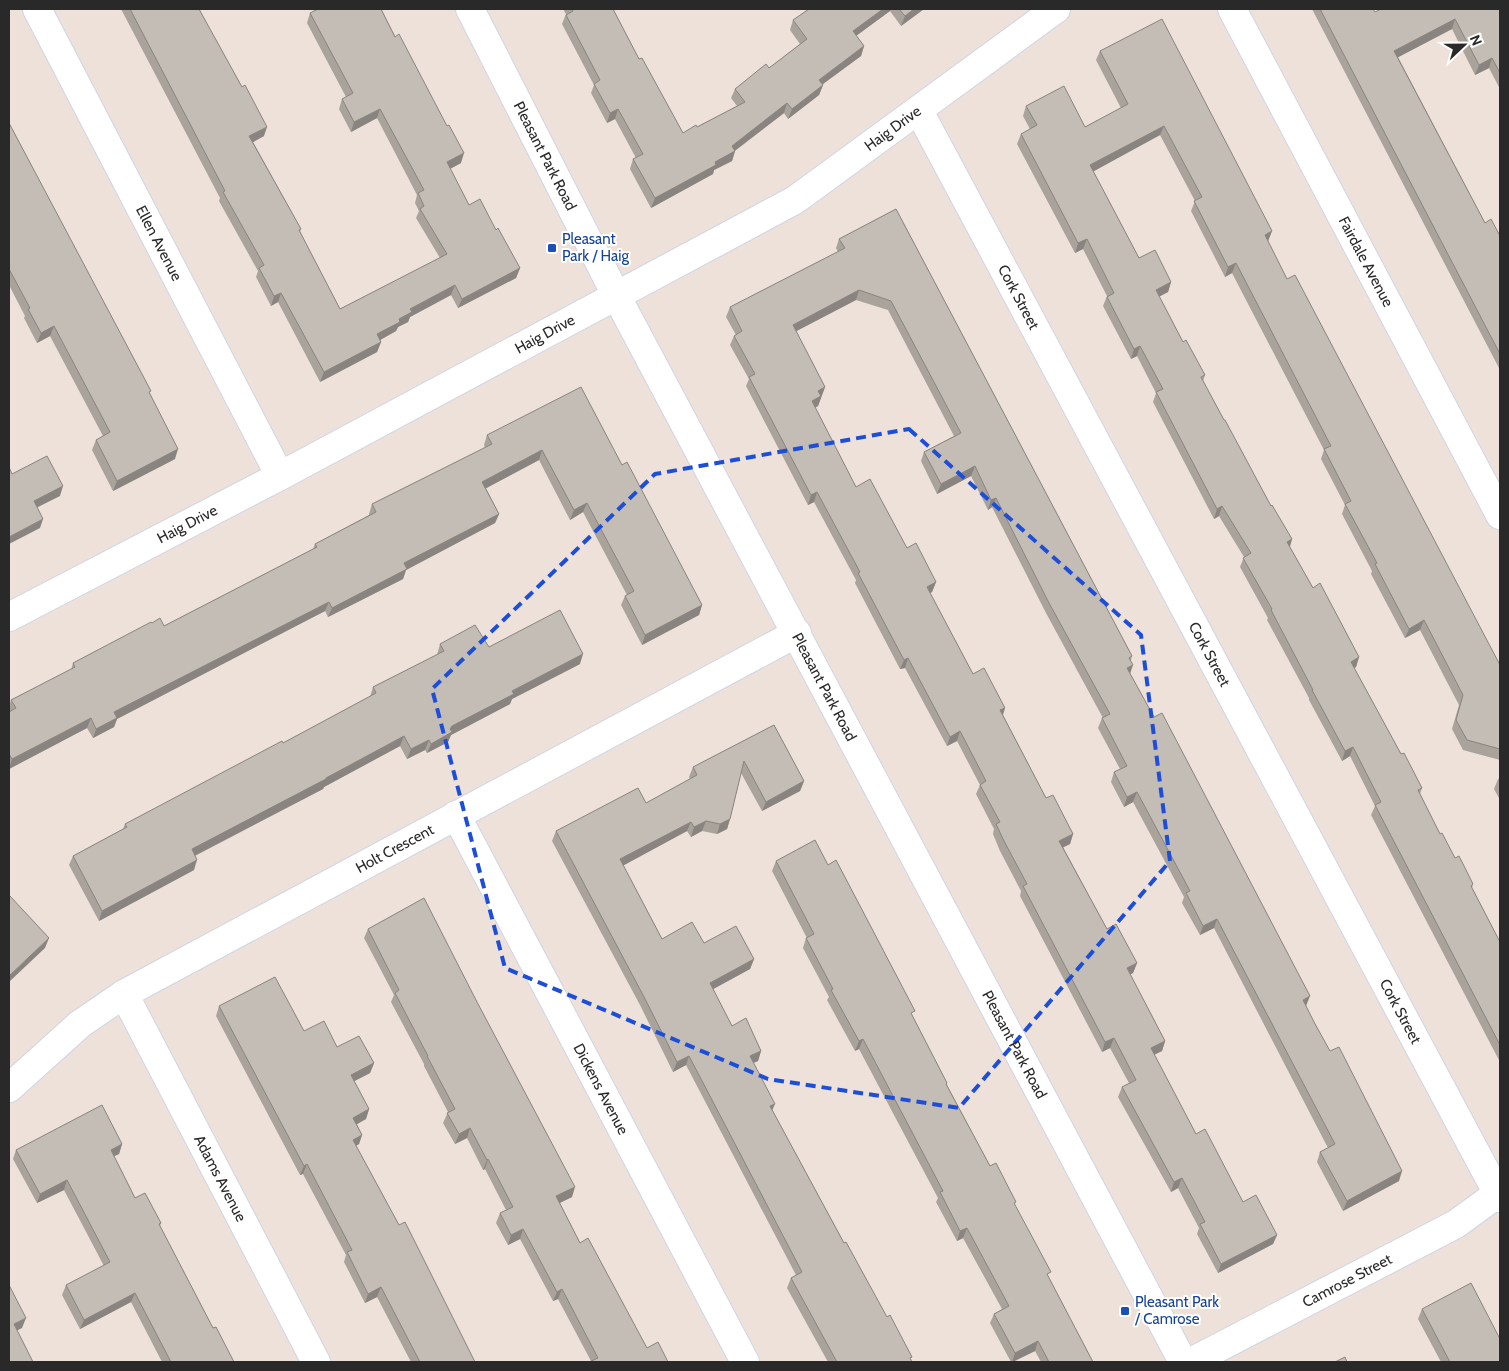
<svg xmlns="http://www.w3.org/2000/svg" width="1509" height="1371" viewBox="0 0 1509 1371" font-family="Cabin,sans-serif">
<rect width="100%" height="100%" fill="#ede1d9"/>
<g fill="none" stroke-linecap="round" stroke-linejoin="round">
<defs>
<g id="minor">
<path id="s1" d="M 37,9 L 280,476"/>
<path id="s2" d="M 1232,9 L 1500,515"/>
<path id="s3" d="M 919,111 L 1500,1198"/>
<path id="s4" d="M 456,815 L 745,1362"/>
<path id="s5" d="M 124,994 L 316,1362"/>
<path id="s6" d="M 9,1088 L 80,1024 L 124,994 L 797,633"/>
<path id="s7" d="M 1191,1362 L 1456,1224 L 1500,1192"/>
</g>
<g id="tertiary">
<path id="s8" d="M 470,9 L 617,297 L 1183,1362"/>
<path id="s9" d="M 9,617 L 280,476 L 795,200 L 1056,9"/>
</g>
</defs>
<use href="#minor" stroke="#ced6e4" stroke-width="30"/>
<use href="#tertiary" stroke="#ced6e4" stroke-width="30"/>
<use href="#minor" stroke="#fff" stroke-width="28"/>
<use href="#tertiary" stroke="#fff" stroke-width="28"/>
</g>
<path fill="#a9a39c" d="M 121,9 L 199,9 L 264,136 L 253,142 L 301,229 L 300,232 L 340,309 L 440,258 L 416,218 L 419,211 L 415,203 L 417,195 L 377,118 L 351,132 L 339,109 L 342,99 L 346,97 L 307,23 L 310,13 L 315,11 L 314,9 L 381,9 L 461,163 L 450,169 L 469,205 L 496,230 L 520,268 L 516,278 L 458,308 L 451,295 L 410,317 L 408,322 L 398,327 L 396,331 L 380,340 L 381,342 L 377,352 L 320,382 L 278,302 L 271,306 L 256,277 L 258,271 L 219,201 L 220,198 Z
M 563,9 L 613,9 L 639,59 L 683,133 L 697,127 L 737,106 L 731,98 L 735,89 L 769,68 L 800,44 L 790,30 L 793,20 L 809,9 L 924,9 L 901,26 L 890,11 L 856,36 L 864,46 L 861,56 L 822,84 L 823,85 L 819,95 L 788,119 L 784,113 L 735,151 L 732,161 L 714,170 L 713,174 L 651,208 L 630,169 L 633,159 L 636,158 L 615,119 L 607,123 L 591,93 L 594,85 L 562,24 L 566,14 Z
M 1312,9 L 1373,9 L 1375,12 L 1500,9 L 1500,89 L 1489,68 L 1475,75 L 1452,29 L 1398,57 L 1485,223 L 1500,236 L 1500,370 Z
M 1100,51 L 1272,231 L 1268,241 L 1287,279 L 1500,665 L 1500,760 L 1463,750 L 1452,729 L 1459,705 L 1420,630 L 1405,638 L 1371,574 L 1372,571 L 1342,514 L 1345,505 L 1321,459 L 1324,450 L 1232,273 L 1225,277 L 1191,211 L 1195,201 L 1160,135 L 1093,171 L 1139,258 L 1171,282 L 1168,292 L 1159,296 L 1183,342 L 1205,375 L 1203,381 L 1224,420 L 1271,506 L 1292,539 L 1290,547 L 1313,588 L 1359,657 L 1356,667 L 1354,668 L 1401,754 L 1422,788 L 1420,794 L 1440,834 L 1455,858 L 1473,884 L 1472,888 L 1500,942 L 1500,1062 L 1371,815 L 1375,806 L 1350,756 L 1342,761 L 1309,700 L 1309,698 L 1267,620 L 1268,618 L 1240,567 L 1244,557 L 1219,516 L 1214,519 L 1153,402 L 1156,393 L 1137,356 L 1131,359 L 1103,306 L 1107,296 L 1083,249 L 1075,253 L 1017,144 L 1021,134 L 1030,129 L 1023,116 L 1026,106 L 1085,127 L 1121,108 L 1096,60 Z
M 9,123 L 150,394 L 175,459 L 113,491 L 92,450 L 96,440 L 103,436 L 50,336 L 37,343 L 24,318 L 25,316 L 9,285 Z
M 896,209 L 1132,656 L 1131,660 L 1130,674 L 1306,1006 L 1314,1022 L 1399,1181 L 1343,1211 L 1317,1162 L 1320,1152 L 1328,1148 L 1214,928 L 1200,935 L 1182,903 L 1184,897 L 1133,802 L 1124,807 L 1111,782 L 1114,772 L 1120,769 L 1098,728 L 1102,718 L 1103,718 L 1046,613 L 992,507 L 988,510 L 971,476 L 937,494 L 921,461 L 924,452 L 954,436 L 888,310 L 856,300 L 796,331 L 825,387 L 818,406 L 815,408 L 856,487 L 936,582 L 932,592 L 930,593 L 973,674 L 1005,708 L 1003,715 L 1046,798 L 1073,834 L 1070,844 L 1063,847 L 1107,929 L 1137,963 L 1133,973 L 1130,974 L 1165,1041 L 1162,1051 L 1154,1055 L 1196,1134 L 1243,1202 L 1277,1235 L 1273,1244 L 1218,1273 L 1197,1234 L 1199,1228 L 1178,1188 L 1171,1192 L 1118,1097 L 1122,1087 L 1129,1083 L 1110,1048 L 1102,1052 L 1020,896 L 1021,891 L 1000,851 L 993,834 L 994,829 L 976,794 L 980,785 L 957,741 L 947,746 L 905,668 L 900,669 L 855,583 L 856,580 L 814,502 L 808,505 L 746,386 L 749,379 L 730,345 L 734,336 L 736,335 L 726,317 L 730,307 L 838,252 L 836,248 L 839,239 Z
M 487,435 L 622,465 L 702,605 L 699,615 L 642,645 L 621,605 L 625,596 L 627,595 L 583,512 L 570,520 L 539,460 L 486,488 L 499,514 L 495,523 L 406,570 L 403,579 L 328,617 L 325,611 L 117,719 L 114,727 L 93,738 L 87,728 L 9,769 L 9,707 L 11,700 L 71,670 L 73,663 L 152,623 L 164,626 L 313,549 L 315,544 L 369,515 L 369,514 L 372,504 L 485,448 L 484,445 Z
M 440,644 L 489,647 L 580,664 L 512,699 L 510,704 L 451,735 L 448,742 L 427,753 L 425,750 L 407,759 L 400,746 L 324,787 L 323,789 L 195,856 L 194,870 L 99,921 L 69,865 L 73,856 L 123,829 L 125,824 L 283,743 L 370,697 L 373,687 L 437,655 Z
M 774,725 L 804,781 L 800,791 L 762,811 L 741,773 L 730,819 L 727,829 L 717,834 L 702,831 L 691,837 L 687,831 L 623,865 L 662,939 L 704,943 L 754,959 L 750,969 L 713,989 L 732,1026 L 761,1051 L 758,1061 L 753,1063 L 772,1110 L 844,1243 L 912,1362 L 828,1362 L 787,1288 L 791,1278 L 796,1275 L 686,1065 L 673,1072 L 640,1005 L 552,841 L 556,831 L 646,803 L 690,779 L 689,777 L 693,767 Z
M 1500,778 L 1500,800 L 1494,789 L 1498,779 Z
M 776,861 L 828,865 L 913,1017 L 947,1083 L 947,1085 L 990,1166 L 1015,1205 L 1049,1278 L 1093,1362 L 1041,1362 L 1035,1351 L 1013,1362 L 1011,1362 L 990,1323 L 994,1314 L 1002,1309 L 963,1238 L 957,1241 L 936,1202 L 938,1198 L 859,1049 L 855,1051 L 827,1000 L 829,997 L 803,948 L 806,938 L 807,938 L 772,871 Z
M 368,929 L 572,1197 L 560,1203 L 580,1243 L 647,1348 L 668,1362 L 591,1361 L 558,1299 L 553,1301 L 520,1239 L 508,1245 L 496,1223 L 500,1213 L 506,1210 L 485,1169 L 483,1170 L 467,1138 L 455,1144 L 443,1123 L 448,1112 L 424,1066 L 424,1064 L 391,1002 L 394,995 L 364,938 Z
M 219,1006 L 304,1031 L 374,1063 L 370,1073 L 354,1081 L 369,1109 L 366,1119 L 357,1124 L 362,1135 L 359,1144 L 356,1146 L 399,1225 L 475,1362 L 411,1362 L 377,1297 L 365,1303 L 344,1262 L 346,1255 L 303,1174 L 300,1175 L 216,1016 Z
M 122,1144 L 119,1154 L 114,1156 L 135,1198 L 161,1223 L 160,1226 L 213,1328 L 234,1362 L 162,1362 L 131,1302 L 80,1329 L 62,1295 L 66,1285 L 104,1266 L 64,1190 L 37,1203 L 13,1159 L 16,1150 Z
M 1422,1309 L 1500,1362 L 1441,1362 L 1418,1319 Z"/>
<path fill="#89847f" d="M 883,9 L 891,9 L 890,11 L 849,41 L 853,31 Z
M 914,9 L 924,9 L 901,26 L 905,16 Z
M 1455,19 L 1452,29 L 1391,61 L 1394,51 Z
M 864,46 L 861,56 L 815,90 L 819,80 Z
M 1492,58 L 1489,68 L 1475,75 L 1479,65 Z
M 823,85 L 819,95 L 788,119 L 792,109 Z
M 787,103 L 784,113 L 733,152 L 735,151 L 732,161 L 714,170 L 713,174 L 651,208 L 655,198 L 715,162 L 732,146 Z
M 380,109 L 377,118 L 351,132 L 354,122 Z
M 618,109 L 615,119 L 607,123 L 610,113 Z
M 1164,126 L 1160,135 L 1087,175 L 1090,165 Z
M 267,127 L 264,136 L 246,146 L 249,136 Z
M 464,153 L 461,163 L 444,172 L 447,162 Z
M 1272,231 L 1268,241 L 1261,245 L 1265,235 Z
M 1087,239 L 1083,249 L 1075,253 L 1078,243 Z
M 1236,263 L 1232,273 L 1225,277 L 1228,267 Z
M 520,268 L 516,278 L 458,308 L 462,299 Z
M 1171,282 L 1168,292 L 1153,300 L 1156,290 Z
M 455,285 L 451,295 L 410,317 L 408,322 L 398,327 L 396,331 L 373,344 L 377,334 L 399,319 L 410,309 Z
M 859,290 L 856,300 L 789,335 L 793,325 Z
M 281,293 L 278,302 L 271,306 L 274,296 Z
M 54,326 L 50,336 L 37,343 L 41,333 Z
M 381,342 L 377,352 L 320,382 L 324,372 Z
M 1140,346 L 1137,356 L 1131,359 L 1134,349 Z
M 825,387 L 818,406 L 808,411 L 812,401 L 818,391 Z
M 178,449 L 175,459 L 113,491 L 117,481 Z
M 542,450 L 539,460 L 479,492 L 482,482 Z
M 975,466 L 971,476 L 937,494 L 941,484 Z
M 63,486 L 60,496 L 30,511 L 34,501 Z
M 817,492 L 814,502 L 808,505 L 811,495 Z
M 996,498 L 992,507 L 988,510 L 991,500 Z
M 587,503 L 583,512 L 570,520 L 574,510 Z
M 1222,506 L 1219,516 L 1214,519 L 1217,509 Z
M 499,514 L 495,523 L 406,570 L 403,579 L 328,617 L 332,608 L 404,563 Z
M 43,519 L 40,528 L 9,544 L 9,537 Z
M 1292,539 L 1289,549 L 1287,542 Z
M 936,582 L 932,592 L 924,596 L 927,587 Z
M 329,602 L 325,611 L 117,719 L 114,727 L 93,738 L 96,729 L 114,712 Z
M 702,605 L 699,615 L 642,645 L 645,635 Z
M 1424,620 L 1420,630 L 1405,638 L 1409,629 Z
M 583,654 L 580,664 L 512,699 L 510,704 L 451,735 L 448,742 L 427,753 L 431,744 L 452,726 L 512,691 Z
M 1359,657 L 1356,667 L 1347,672 L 1351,662 Z
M 908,658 L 905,668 L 900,669 L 904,660 Z
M 1133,665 L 1130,674 L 1127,668 Z
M 1005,708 L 1002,717 L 1000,710 Z
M 91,718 L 87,728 L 9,769 L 12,759 Z
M 960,731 L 957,741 L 947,746 L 950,737 Z
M 404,736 L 400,746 L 324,787 L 323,789 L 188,859 L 192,849 Z
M 429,740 L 425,750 L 407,759 L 411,749 Z
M 1353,747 L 1350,756 L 1342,761 L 1345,751 Z
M 804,781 L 800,791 L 762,811 L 766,802 Z
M 1137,792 L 1133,802 L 1124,807 L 1127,797 Z
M 730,819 L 727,829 L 717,834 L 720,824 Z
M 706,821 L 702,831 L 691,837 L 694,827 Z
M 691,822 L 687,831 L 617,869 L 620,859 Z
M 1073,834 L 1070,844 L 1056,851 L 1059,841 Z
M 197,860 L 194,870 L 99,921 L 102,911 Z
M 1217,919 L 1214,928 L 1200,935 L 1203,926 Z
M 49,938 L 45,948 L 9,982 L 9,976 Z
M 754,959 L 750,969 L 706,993 L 710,983 Z
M 1137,963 L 1133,973 L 1124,978 L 1127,968 Z
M 1310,996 L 1306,1006 L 1299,1010 L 1303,1000 Z
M 1114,1038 L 1110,1048 L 1102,1052 L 1105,1042 Z
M 863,1039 L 859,1049 L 855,1051 L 859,1041 Z
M 1165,1041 L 1162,1051 L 1147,1058 L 1151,1048 Z
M 761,1051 L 758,1061 L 746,1066 L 750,1056 Z
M 689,1056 L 686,1065 L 673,1072 L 677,1062 Z
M 374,1063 L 370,1073 L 347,1085 L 351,1075 Z
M 775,1104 L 771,1113 L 770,1106 Z
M 369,1109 L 366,1119 L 350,1128 L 353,1118 Z
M 470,1128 L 467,1138 L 455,1144 L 459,1134 Z
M 362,1135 L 359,1144 L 350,1149 L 353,1140 Z
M 122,1144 L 119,1154 L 108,1159 L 111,1150 Z
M 488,1159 L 485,1169 L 483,1170 L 487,1160 Z
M 307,1164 L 303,1174 L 300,1175 L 304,1166 Z
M 1402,1171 L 1399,1181 L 1343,1211 L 1347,1201 Z
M 1182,1178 L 1178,1188 L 1171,1192 L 1174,1182 Z
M 67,1180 L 64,1190 L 37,1203 L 40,1194 Z
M 575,1187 L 572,1197 L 553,1206 L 556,1196 Z
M 967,1228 L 963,1238 L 957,1241 L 960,1231 Z
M 523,1229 L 520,1239 L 508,1245 L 511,1235 Z
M 1277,1235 L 1273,1244 L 1218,1273 L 1221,1264 Z
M 381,1287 L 377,1297 L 365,1303 L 368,1294 Z
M 562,1289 L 558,1299 L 553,1301 L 557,1292 Z
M 135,1293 L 131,1302 L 80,1329 L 84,1320 Z
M 26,1318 L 22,1328 L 10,1334 L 14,1324 Z
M 1038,1341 L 1035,1351 L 1012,1362 L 1015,1353 Z"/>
<path fill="#c4bdb5" stroke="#89847f" d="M 130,9 L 199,9 L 242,87 L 245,85 L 267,127 L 249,136 L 301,229 L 299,230 L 340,309 L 447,254 L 420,209 L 424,206 L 418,193 L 424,190 L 380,109 L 354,122 L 342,99 L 353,93 L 310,13 L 318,9 L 381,9 L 395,37 L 399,34 L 447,126 L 449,125 L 464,153 L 447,162 L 469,205 L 480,199 L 496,230 L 498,228 L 520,268 L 462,299 L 455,285 L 410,309 L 412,312 L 399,319 L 400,322 L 377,334 L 381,342 L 324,372 L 281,293 L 274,296 L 259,268 L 264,265 L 223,192 L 225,191 Z
M 572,9 L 613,9 L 639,59 L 642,58 L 683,133 L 696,125 L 697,127 L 745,102 L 735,89 L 766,64 L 769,68 L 807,39 L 793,20 L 809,9 L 883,9 L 853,31 L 864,46 L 819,80 L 823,85 L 792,109 L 787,103 L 732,146 L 735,151 L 715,162 L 716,165 L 655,198 L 633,159 L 643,154 L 618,109 L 610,113 L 594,84 L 600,80 L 566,15 L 573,11 Z
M 899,9 L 914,9 L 905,16 Z
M 1320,9 L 1373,9 L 1375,12 L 1381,9 L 1500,9 L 1500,73 L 1492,58 L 1479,65 L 1455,19 L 1394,51 L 1485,223 L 1491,219 L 1500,236 L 1500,354 Z
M 1162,19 L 1272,231 L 1265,235 L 1287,279 L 1295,275 L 1500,665 L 1500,749 L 1467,740 L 1456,720 L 1463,695 L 1424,620 L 1409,629 L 1375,564 L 1377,563 L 1345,504 L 1351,501 L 1324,449 L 1331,446 L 1236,263 L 1228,267 L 1194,201 L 1202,197 L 1164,126 L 1090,165 L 1139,258 L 1155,250 L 1171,282 L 1156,290 L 1183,342 L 1186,340 L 1205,375 L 1201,377 L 1224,420 L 1225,420 L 1271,506 L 1272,505 L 1292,539 L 1287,542 L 1313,588 L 1320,583 L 1359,657 L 1351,662 L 1401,754 L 1404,753 L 1422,788 L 1418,790 L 1440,834 L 1442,833 L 1455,858 L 1459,856 L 1473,884 L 1471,886 L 1500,942 L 1500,1045 L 1375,805 L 1381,802 L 1353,747 L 1345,751 L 1312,690 L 1313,690 L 1271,610 L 1272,609 L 1243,558 L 1251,553 L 1222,506 L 1217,509 L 1156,392 L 1163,389 L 1140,346 L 1134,349 L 1107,297 L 1114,293 L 1087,239 L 1078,243 L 1021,134 L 1037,125 L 1026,106 L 1064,86 L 1085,127 L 1128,104 L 1100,51 Z
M 9,123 L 151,391 L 149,392 L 178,449 L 117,481 L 96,440 L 110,432 L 54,326 L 41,333 L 28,309 L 30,308 L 9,269 L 9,242 L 10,241 L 9,240 Z
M 896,209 L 1132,656 L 1129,658 L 1133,665 L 1127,668 L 1154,717 L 1162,713 L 1310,996 L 1303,1000 L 1314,1022 L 1330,1051 L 1339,1047 L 1402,1171 L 1347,1201 L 1320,1152 L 1335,1144 L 1217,919 L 1203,926 L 1186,893 L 1190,891 L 1137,792 L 1127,797 L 1114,772 L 1127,766 L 1102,718 L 1110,714 L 1049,603 L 996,498 L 991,500 L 975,466 L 941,484 L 924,452 L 961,433 L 891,301 L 859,290 L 793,325 L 825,387 L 818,391 L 821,396 L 812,401 L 856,487 L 870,479 L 907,548 L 916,543 L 936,582 L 927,587 L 973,674 L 984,668 L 1005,708 L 1000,710 L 1046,798 L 1053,795 L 1073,834 L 1059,841 L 1107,929 L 1116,924 L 1137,963 L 1127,968 L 1165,1041 L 1151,1048 L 1196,1134 L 1205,1129 L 1243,1202 L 1256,1195 L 1277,1235 L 1221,1264 L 1200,1224 L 1205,1222 L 1182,1178 L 1174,1182 L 1122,1087 L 1136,1080 L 1114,1038 L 1105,1042 L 1023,886 L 1027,884 L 1004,841 L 996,824 L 1000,822 L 980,785 L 986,781 L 960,731 L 950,737 L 908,658 L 904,660 L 858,573 L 860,572 L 817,492 L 811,495 L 749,377 L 755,374 L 734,336 L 742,331 L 730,307 L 845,248 L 839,239 Z
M 581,387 L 622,465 L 627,462 L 702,605 L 645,635 L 625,596 L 634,591 L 587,503 L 574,510 L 542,450 L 482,482 L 499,514 L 404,563 L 407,569 L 332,608 L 329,602 L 114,712 L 117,718 L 96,729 L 91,718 L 12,759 L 9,754 L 9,712 L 16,708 L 11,700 L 75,667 L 73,663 L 151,622 L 152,623 L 160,618 L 164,626 L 317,547 L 315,544 L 376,512 L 372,504 L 492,444 L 487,435 Z
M 47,456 L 63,486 L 34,501 L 43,519 L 9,537 L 9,467 L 12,474 Z
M 560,610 L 583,654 L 512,691 L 514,694 L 452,726 L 450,729 L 452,732 L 431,744 L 429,740 L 411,749 L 404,736 L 326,778 L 326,779 L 192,849 L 197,860 L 102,911 L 73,856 L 127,827 L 125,824 L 282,741 L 283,743 L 376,693 L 373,687 L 444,651 L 440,644 L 475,625 L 489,647 Z
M 774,725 L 804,781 L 766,802 L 744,761 L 730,819 L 720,824 L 706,821 L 694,827 L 691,822 L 620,859 L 662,939 L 692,922 L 704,943 L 736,926 L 754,959 L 710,983 L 732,1026 L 746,1018 L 761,1051 L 750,1056 L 775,1104 L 770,1106 L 844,1243 L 846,1242 L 887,1317 L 890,1315 L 912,1357 L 910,1358 L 912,1362 L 837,1362 L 791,1278 L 802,1272 L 689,1056 L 677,1062 L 643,995 L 556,831 L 638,788 L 646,803 L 697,775 L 693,767 Z
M 815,840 L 828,865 L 836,860 L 915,1011 L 911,1013 L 947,1083 L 946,1084 L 990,1166 L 996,1163 L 1016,1202 L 1014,1203 L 1051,1272 L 1047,1274 L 1093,1362 L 1049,1362 L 1038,1341 L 1015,1353 L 994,1314 L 1009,1306 L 967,1228 L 960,1231 L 940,1192 L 943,1191 L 863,1039 L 859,1041 L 831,990 L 833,989 L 806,938 L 814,934 L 776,861 Z
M 9,895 L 49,938 L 9,976 Z
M 424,898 L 477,1002 L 575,1187 L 556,1196 L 580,1243 L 588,1238 L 647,1348 L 658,1342 L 668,1362 L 589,1362 L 598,1358 L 562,1289 L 557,1292 L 523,1229 L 511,1235 L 500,1213 L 513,1207 L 488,1159 L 487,1160 L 470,1128 L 459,1134 L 447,1113 L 455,1109 L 427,1056 L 428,1056 L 395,993 L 399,990 L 368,929 Z
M 275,977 L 304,1031 L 324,1021 L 337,1047 L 359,1036 L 374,1063 L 351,1075 L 369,1109 L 353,1118 L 362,1135 L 353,1140 L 399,1225 L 405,1222 L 475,1362 L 420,1362 L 381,1287 L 368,1294 L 347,1252 L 352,1250 L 307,1164 L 304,1166 L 219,1006 Z
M 102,1105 L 122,1144 L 111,1150 L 135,1198 L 145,1193 L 161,1223 L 159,1224 L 213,1328 L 216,1327 L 234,1362 L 171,1362 L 135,1293 L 84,1320 L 66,1285 L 110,1262 L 67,1180 L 40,1194 L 16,1150 Z
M 1471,1283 L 1500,1339 L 1500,1362 L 1450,1362 L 1422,1309 Z
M 9,1285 L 26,1318 L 14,1324 L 33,1362 L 9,1362 Z
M 1345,1357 L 1347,1362 L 1335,1362 Z"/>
<path fill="none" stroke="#1d4ed8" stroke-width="4" stroke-dasharray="10 6" stroke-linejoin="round" d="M 909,429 L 1141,635 L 1170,861 L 959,1108 L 768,1079 L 505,968 L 432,689 L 655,474 Z"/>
<g fill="#1a4fb4" stroke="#fff" stroke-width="2">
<rect x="547" y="243" width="10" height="10" rx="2.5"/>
<rect x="1120" y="1306" width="10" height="10" rx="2.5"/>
</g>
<g text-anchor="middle" stroke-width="4" stroke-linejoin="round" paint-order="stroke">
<g font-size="15" fill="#292929" stroke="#fff">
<text dy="5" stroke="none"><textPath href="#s9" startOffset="1011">Haig Drive</textPath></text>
<text dy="5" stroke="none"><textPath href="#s8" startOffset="165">Pleasant Park Road</textPath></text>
<text dy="5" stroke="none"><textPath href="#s1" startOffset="264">Ellen Avenue</textPath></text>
<text dy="5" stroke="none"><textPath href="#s2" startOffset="286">Fairdale Avenue</textPath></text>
<text dy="5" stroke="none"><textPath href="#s3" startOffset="211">Cork Street</textPath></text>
<text dy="5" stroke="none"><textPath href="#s9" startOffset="606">Haig Drive</textPath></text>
<text dy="5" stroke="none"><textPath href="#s9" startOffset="201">Haig Drive</textPath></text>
<text dy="5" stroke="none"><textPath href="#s3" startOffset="616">Cork Street</textPath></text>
<text dy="5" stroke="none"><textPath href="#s8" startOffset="765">Pleasant Park Road</textPath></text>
<text dy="5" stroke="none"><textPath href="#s6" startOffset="456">Holt Crescent</textPath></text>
<text dy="5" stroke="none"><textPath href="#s3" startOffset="1021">Cork Street</textPath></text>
<text dy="5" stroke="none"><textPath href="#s8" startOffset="1170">Pleasant Park Road</textPath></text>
<text dy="5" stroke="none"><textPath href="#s4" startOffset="310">Dickens Avenue</textPath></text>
<text dy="5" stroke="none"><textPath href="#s5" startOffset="208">Adams Avenue</textPath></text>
<text dy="5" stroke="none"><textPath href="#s7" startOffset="176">Camrose Street</textPath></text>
</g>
<g font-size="15" fill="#164399" stroke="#fff" text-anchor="start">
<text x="562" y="244">Pleasant<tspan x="562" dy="17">Park / Haig</tspan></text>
<text x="1135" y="1307">Pleasant Park<tspan x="1135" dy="17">/ Camrose</tspan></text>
</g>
</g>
<rect width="1509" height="1371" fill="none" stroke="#292929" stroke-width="20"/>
<g transform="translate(1464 45) rotate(68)" stroke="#ffffff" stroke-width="4" paint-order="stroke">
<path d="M0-4L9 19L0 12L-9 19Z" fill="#292929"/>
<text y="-8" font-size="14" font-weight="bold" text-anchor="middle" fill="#292929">N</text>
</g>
</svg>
